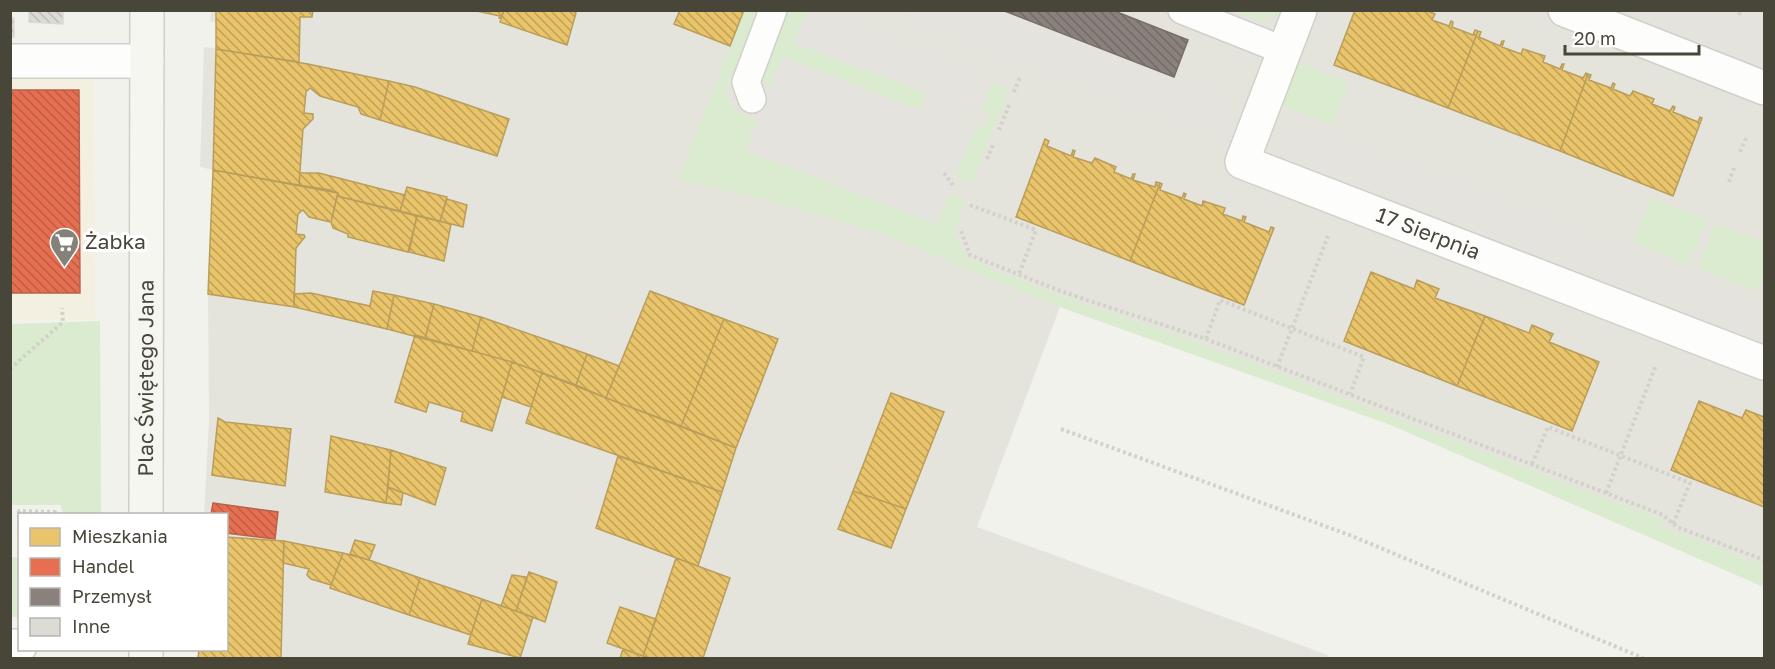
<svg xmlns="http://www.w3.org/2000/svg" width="1775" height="669" viewBox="0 0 1775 669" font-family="'Golos Text',sans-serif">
<defs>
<pattern id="homes-back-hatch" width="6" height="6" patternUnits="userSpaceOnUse" patternTransform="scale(1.5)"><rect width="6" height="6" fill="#e9c46a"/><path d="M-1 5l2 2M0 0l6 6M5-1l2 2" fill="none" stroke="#bfa158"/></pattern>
<pattern id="shops-back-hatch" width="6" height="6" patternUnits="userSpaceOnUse" patternTransform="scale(1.5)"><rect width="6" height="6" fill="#e76f51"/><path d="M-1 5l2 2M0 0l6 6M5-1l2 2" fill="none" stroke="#bd5d44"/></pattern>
<pattern id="industry-back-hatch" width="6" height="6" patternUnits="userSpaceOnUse" patternTransform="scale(1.5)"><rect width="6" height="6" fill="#8a817c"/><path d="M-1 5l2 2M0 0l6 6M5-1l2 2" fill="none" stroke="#736b67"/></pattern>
<pattern id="building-back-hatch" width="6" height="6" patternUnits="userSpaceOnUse" patternTransform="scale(1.5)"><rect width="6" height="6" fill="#dcdbd6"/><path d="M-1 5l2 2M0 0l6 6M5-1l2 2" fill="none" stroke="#bebdb8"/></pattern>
</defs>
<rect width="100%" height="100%" fill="#f2f2ed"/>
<path fill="#e5e4dc" d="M 211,11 L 1764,11 L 1764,587 L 1391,425 L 1060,307 L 977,527 L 1328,655 L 1327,658 L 198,658 L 199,650 L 226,650 L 226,514 L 204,514 L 209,420 L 208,294 L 213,170 L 200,167 L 204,47 L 216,48 L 216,22 L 210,22 Z"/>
<path fill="#f3f0e1" d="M 11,64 L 94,65 L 95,319 L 11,319 Z"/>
<path fill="#daebcf" d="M 744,11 L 757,11 L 726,92 L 735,111 L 758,120 L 746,151 L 937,224 L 950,193 L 966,200 L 954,231 L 966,258 L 1063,297 L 1208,346 L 1662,520 L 1659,526 L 1764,565 L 1764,587 L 1391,425 L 1060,307 L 881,233 L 770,201 L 678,179 Z
M 791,11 L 806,12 L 795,43 L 926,93 L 920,110 L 782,57 L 770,88 L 767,87 L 763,77 L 788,12 Z
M 1234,11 L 1281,11 L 1280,13 L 1262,21 Z
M 1298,62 L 1348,82 L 1332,125 L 1282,106 Z
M 992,83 L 1009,90 L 972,183 L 956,177 L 974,130 L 984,126 L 989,114 L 982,110 Z
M 1651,198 L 1707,220 L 1688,264 L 1633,242 Z
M 1716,224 L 1764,242 L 1764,271 L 1757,291 L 1698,268 Z
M 100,321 L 101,514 L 62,514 L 61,505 L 11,505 L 11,557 L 19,558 L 20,617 L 11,617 L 11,324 Z"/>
<path fill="#e4e3de" d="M 900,11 L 993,11 L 1231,102 L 1219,133 Z
M 1612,11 L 1704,11 L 1764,34 L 1764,69 Z
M 806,12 L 992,83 L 980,114 L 794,43 Z
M 782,57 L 974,130 L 937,224 L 746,151 Z
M 1291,124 L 1764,308 L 1764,344 L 1278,156 Z"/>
<path fill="url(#homes-back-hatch)" stroke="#b99e5b" stroke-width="1.5" d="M 216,10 L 313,10 L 312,17 L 300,17 L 299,62 L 216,49 Z
M 472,10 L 504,10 L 501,19 L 499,18 L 500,16 Z
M 504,10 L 570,10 L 576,13 L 567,45 L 500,22 Z
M 680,10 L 744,10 L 730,46 L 674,24 Z
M 1355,10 L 1425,10 L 1435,14 L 1432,20 L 1449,26 L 1451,21 L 1453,22 L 1452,27 L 1473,35 L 1475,30 L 1478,31 L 1448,108 L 1334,65 Z
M 1478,31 L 1481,32 L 1479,37 L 1500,46 L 1502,41 L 1504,41 L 1502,47 L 1521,54 L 1523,49 L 1545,56 L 1543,62 L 1560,69 L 1562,64 L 1564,64 L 1562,70 L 1583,78 L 1586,73 L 1588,74 L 1560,151 L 1448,108 Z
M 216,49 L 308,64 L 389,81 L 380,120 L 361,114 L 358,107 L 320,96 L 310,88 L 306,92 L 304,113 L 313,114 L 313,119 L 303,129 L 299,185 L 213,170 Z
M 1588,74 L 1591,75 L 1589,80 L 1611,88 L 1613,83 L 1615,84 L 1613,89 L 1630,96 L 1633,91 L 1654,99 L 1652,104 L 1670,111 L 1673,106 L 1675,107 L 1673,112 L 1698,122 L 1700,117 L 1702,118 L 1673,196 L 1560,151 Z
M 389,81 L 415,87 L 509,119 L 497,156 L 380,120 Z
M 1045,139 L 1049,141 L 1047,146 L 1071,156 L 1073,150 L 1075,151 L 1073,157 L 1092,163 L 1095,158 L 1116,167 L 1114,172 L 1131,179 L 1133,174 L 1135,174 L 1133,180 L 1155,187 L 1156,182 L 1160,183 L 1130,261 L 1016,217 Z
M 213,170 L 338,193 L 331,222 L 309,217 L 303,210 L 298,214 L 296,234 L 304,235 L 305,237 L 296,248 L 294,307 L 208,294 Z
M 300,173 L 319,173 L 405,195 L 400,211 L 337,196 L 338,193 L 330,190 L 299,185 Z
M 1160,183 L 1162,184 L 1160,190 L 1182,198 L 1184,193 L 1186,194 L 1184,199 L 1202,206 L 1203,201 L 1225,208 L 1223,214 L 1242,221 L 1243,216 L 1246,217 L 1244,222 L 1269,232 L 1271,227 L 1274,228 L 1244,305 L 1130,261 Z
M 407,187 L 447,197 L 440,221 L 400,211 Z
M 337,196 L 417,216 L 408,252 L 348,237 L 348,234 L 333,228 L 331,222 Z
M 447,199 L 467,205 L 463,227 L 440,221 Z
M 417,216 L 451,224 L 444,261 L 409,252 Z
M 1371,272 L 1414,289 L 1417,280 L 1439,289 L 1435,298 L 1485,316 L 1457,386 L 1344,341 Z
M 373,291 L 394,295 L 387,329 L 294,307 L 294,294 L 311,293 L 370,306 Z
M 650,291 L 724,319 L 681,426 L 606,398 Z
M 394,295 L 434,304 L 425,339 L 387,329 Z
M 434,304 L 481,317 L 472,351 L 425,339 Z
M 1485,316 L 1529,333 L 1532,325 L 1553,334 L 1549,342 L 1599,362 L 1572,431 L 1457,386 Z
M 481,317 L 587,354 L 576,385 L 512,362 L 472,351 Z
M 724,319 L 778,339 L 736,448 L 681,426 Z
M 415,335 L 512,362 L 492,431 L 461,421 L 463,412 L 429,402 L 426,412 L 395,402 Z
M 587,354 L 619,366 L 606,398 L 576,385 Z
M 512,362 L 542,373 L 531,407 L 502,397 Z
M 542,373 L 736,448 L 722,492 L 526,423 Z
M 891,393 L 944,412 L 906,509 L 853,491 Z
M 1699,401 L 1742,418 L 1746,410 L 1764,417 L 1764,507 L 1671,470 Z
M 218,418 L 225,422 L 291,429 L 285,486 L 212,475 Z
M 331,436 L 391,450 L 386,503 L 325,492 Z
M 391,450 L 446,468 L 435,505 L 388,487 Z
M 618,456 L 722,492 L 698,566 L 596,528 Z
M 388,487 L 403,493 L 401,505 L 386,503 Z
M 853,491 L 906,509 L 891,548 L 838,529 Z
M 226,537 L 284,541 L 281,658 L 198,658 L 199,650 L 226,650 Z
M 355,540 L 375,545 L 369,560 L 350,554 Z
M 284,541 L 343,553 L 331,585 L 311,579 L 307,575 L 309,569 L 283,563 Z
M 343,553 L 369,560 L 420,578 L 409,615 L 330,588 Z
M 676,558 L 730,578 L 703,658 L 650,658 L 643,656 Z
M 529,572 L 557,582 L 545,622 L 516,611 Z
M 512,575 L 527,577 L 516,611 L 501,606 Z
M 420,578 L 482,599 L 471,635 L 409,615 Z
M 482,599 L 533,617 L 520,658 L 468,644 Z
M 620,607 L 656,619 L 643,656 L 607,643 Z
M 623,649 L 643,656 L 650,658 L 620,658 Z"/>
<path fill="url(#shops-back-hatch)" stroke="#b7624a" stroke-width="1.5" d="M 10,90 L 79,90 L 80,293 L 10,293 Z
M 213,503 L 278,512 L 275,539 L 226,533 L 226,514 L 211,514 Z"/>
<path fill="url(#industry-back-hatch)" stroke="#766f68" stroke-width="1.5" d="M 1002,10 L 1112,10 L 1188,40 L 1174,77 Z"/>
<path fill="url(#building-back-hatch)" stroke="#dad9d3" stroke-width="1.5" d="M 29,10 L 63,10 L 63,24 L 29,22 Z
M 10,18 L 14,18 L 14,37 L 10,37 Z"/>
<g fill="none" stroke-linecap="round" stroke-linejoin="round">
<defs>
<path id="lane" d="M 1182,10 L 1285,51
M 752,99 L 746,82 L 773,10"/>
<g id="street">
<path id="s1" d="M 1300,10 L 1242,162 L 1764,363"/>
<path d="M 1565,10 L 1764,88"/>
<path d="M 10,61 L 147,61"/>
<path d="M 10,646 L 20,646"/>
</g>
<g id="secondary">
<path id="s2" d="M 146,514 L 147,10"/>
<path d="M 146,658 L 146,650"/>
</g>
</defs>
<use href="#lane" stroke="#d0d0cb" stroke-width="30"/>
<use href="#street" stroke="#d0d0cb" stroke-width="36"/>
<use href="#secondary" stroke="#d0d0c5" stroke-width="36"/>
<path stroke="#d2d2cb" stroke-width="4" stroke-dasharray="3 3" stroke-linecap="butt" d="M 1739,15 L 1741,10
M 1014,92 L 1020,77
M 999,130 L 1009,105
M 1740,152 L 1746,138
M 987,159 L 994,143
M 944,173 L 953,185
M 1729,182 L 1735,165
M 970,205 L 1036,230 L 1019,274
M 961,231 L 970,255 L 1063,292 L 1206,339 L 1663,515 L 1677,527 L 1764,560
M 1206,339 L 1220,300 L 1364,357 L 1350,394
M 1277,367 L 1328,236
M 10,369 L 63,322 L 62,308
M 1061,429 L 1352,536 L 1643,658
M 1532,464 L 1548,427 L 1690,483 L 1673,524
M 1606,493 L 1656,365
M 20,549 L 19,511 L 55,512 L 55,514"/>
<use href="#lane" stroke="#fdfdfc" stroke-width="27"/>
<use href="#street" stroke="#fdfdfc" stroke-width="33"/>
<use href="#secondary" stroke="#f6f6f1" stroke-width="33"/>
</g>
<defs>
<symbol id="supermarket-pin" viewBox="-11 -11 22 30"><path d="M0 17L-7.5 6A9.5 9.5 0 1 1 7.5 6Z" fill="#848278" stroke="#fff"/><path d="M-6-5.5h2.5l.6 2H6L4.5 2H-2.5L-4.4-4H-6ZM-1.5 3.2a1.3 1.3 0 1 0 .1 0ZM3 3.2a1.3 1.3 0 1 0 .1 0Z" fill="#fff"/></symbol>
</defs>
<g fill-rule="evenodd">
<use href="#supermarket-pin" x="48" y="226" width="33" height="45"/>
</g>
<g text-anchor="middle" stroke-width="6" stroke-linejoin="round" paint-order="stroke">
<g font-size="21" fill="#484539" stroke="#fff">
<text dy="7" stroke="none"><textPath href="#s1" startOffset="362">17 Sierpnia</textPath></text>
<text dy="7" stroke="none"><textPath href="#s2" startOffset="136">Plac Świętego Jana</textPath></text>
</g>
<g font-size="21" fill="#484539" stroke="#fff" text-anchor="start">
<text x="85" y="249">Żabka</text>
</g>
</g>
<rect width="1775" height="669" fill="none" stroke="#484539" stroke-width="24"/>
<rect x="18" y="513" width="210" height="138" fill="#ffffff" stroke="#b6b5b0" stroke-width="1.5"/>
<rect x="30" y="528" width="30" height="18" fill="#e9c46a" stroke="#b6b5b0" stroke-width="1.5"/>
<text x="72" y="543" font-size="18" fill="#484539">Mieszkania</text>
<rect x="30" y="558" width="30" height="18" fill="#e76f51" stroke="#b6b5b0" stroke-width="1.5"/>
<text x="72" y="573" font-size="18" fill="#484539">Handel</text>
<rect x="30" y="588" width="30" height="18" fill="#8a817c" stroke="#b6b5b0" stroke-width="1.5"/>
<text x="72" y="603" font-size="18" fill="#484539">Przemysł</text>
<rect x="30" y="618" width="30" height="18" fill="#dcdbd6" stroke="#b6b5b0" stroke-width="1.5"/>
<text x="72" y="633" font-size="18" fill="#484539">Inne</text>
<path d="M1565 45v9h134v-9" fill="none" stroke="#484539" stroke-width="3"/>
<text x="1574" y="45" font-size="18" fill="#484539" stroke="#ffffff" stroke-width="4.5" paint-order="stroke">20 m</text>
</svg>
